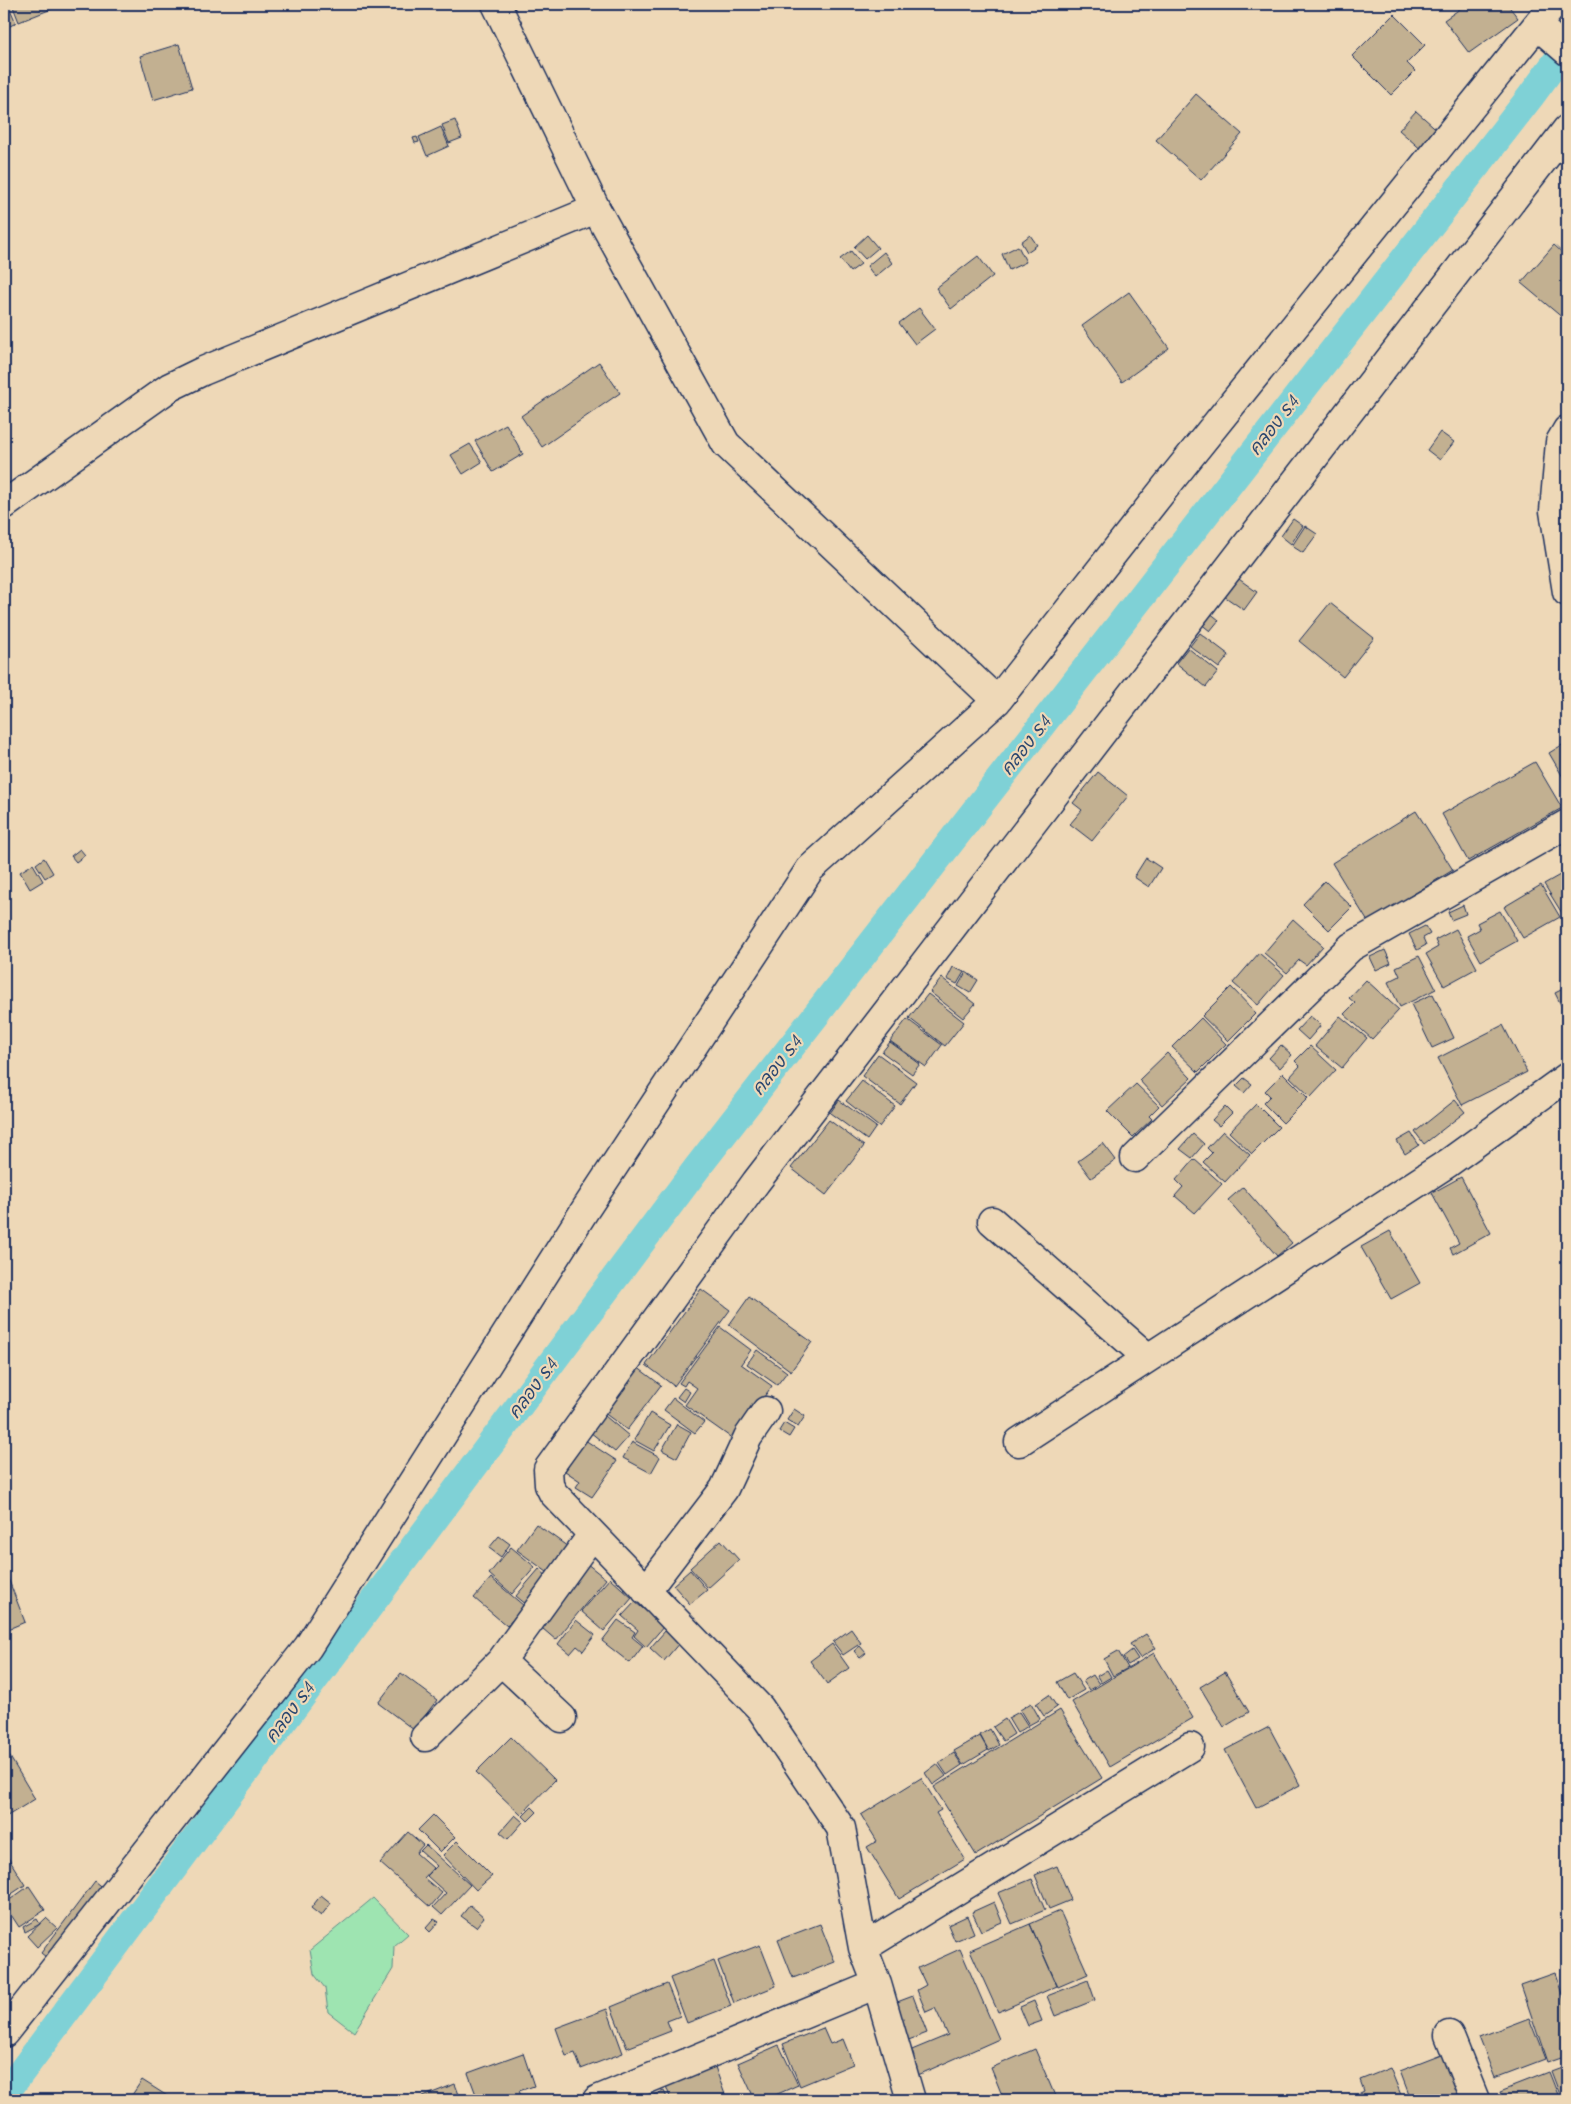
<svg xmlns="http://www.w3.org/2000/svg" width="1571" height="2104" viewBox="0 0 1571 2104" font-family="'Comic Neue','Playpen Sans Thai',sans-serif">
<rect width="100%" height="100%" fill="#eed8b7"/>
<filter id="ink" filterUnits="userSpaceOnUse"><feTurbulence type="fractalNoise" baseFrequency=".02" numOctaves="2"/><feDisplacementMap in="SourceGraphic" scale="10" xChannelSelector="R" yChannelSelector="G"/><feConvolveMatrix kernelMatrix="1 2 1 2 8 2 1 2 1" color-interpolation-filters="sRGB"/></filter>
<g filter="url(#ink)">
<path fill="#9ee4b1" stroke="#5c8a88" d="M 373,1898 L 408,1934 L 394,1946 L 393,1969 L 354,2032 L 328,2012 L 325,1988 L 314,1974 L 310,1950 Z"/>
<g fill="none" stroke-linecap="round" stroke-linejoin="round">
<path stroke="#7fd1d6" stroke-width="28" d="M 4,2095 L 697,1168 L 1531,96 L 1567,47"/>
</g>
<path fill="#c2b091" stroke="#1b2f5e" d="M 4,4 L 8,4 L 16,23 L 4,29 Z
M 12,4 L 52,4 L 54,8 L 19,22 Z
M 1467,4 L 1507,4 L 1518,18 L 1469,53 L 1444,20 Z
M 1394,14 L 1425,45 L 1407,63 L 1415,71 L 1391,95 L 1352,56 Z
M 179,44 L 192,88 L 153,100 L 140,56 Z
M 1196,94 L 1242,134 L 1201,180 L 1156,140 Z
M 1416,111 L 1441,133 L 1424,152 L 1399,130 Z
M 455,120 L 462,138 L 449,143 L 442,125 Z
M 441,127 L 449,146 L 427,156 L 419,137 Z
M 417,137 L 419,142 L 415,143 L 413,138 Z
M 867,235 L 878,248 L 865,259 L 854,247 Z
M 1030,235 L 1037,245 L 1027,252 L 1021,242 Z
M 1554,245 L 1567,257 L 1567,316 L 1564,319 L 1521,283 Z
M 1018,246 L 1026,262 L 1009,270 L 1002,254 Z
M 851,251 L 861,264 L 850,272 L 840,259 Z
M 884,252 L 892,263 L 875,277 L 867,266 Z
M 978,256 L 993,276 L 951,309 L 936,288 Z
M 1129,292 L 1169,348 L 1122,382 L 1082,326 Z
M 919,308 L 935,329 L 915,344 L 899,323 Z
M 599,362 L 620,393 L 542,447 L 521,416 Z
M 506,424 L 523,454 L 493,472 L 475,441 Z
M 1440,432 L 1454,442 L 1440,460 L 1427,450 Z
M 470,444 L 482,462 L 463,474 L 451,455 Z
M 1293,519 L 1303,526 L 1291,544 L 1281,536 Z
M 1305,526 L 1317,534 L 1303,553 L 1292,546 Z
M 1236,577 L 1257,592 L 1244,610 L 1224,596 Z
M 1330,603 L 1374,638 L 1343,677 L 1299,641 Z
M 1209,612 L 1219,620 L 1210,631 L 1200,623 Z
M 1200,633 L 1229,655 L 1219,668 L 1190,646 Z
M 1188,648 L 1218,672 L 1206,687 L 1176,663 Z
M 1567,742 L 1567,784 L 1549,753 Z
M 1535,762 L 1562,808 L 1468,861 L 1442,814 Z
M 1098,772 L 1128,796 L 1092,841 L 1070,824 L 1082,810 L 1073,803 Z
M 1416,811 L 1453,870 L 1368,922 L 1332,863 Z
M 80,849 L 85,855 L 76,862 L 71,856 Z
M 44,858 L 53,873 L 45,878 L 36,864 Z
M 1146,858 L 1161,868 L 1149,887 L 1134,877 Z
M 33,864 L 43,881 L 30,889 L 20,872 Z
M 1567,871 L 1567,916 L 1565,918 L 1544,884 Z
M 1325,881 L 1352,907 L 1329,930 L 1303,904 Z
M 1541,885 L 1560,917 L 1523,938 L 1504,907 Z
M 1463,905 L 1466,914 L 1451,920 L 1448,912 Z
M 1500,911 L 1517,941 L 1481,961 L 1467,936 L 1480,929 L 1477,923 Z
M 1293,919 L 1323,946 L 1306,965 L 1299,960 L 1287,973 L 1264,953 Z
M 1425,926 L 1430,934 L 1423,938 L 1426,945 L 1417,950 L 1409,934 Z
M 1567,926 L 1567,940 L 1561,929 Z
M 1456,929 L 1477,968 L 1444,986 L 1426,954 L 1438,947 L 1435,940 Z
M 1385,950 L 1391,963 L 1376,970 L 1370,957 Z
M 1259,953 L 1284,975 L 1258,1005 L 1233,983 Z
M 1419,956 L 1436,989 L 1400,1007 L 1388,982 L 1400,976 L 1396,967 Z
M 953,967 L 964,972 L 957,984 L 947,979 Z
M 966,972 L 978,980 L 970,993 L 958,986 Z
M 942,978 L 975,1004 L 963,1018 L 930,992 Z
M 1366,980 L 1399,1010 L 1372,1039 L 1344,1014 L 1355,1003 L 1349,998 Z
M 1231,987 L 1256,1013 L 1228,1041 L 1202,1016 Z
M 1567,987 L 1567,1017 L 1555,993 Z
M 928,994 L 964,1022 L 945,1046 L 909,1018 Z
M 1433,994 L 1454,1038 L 1432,1048 L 1411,1004 Z
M 1310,1016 L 1321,1025 L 1308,1040 L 1297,1030 Z
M 1340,1016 L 1367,1038 L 1342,1068 L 1315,1046 Z
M 1201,1018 L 1226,1044 L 1198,1072 L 1172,1047 Z
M 907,1019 L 942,1045 L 926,1067 L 890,1041 Z
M 1503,1025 L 1527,1072 L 1462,1105 L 1438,1058 Z
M 890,1042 L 920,1064 L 912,1074 L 882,1052 Z
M 1281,1045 L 1292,1055 L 1280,1068 L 1269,1058 Z
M 1310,1046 L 1336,1070 L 1311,1097 L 1290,1077 L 1300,1066 L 1295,1061 Z
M 1167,1053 L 1191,1078 L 1162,1105 L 1139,1080 Z
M 878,1054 L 916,1082 L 900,1104 L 862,1076 Z
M 1283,1073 L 1308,1098 L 1283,1123 L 1263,1103 L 1270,1096 L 1265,1091 Z
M 1244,1078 L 1252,1084 L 1244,1093 L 1236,1086 Z
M 862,1081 L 895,1106 L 879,1127 L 846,1101 Z
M 1136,1084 L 1159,1106 L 1149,1116 L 1152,1119 L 1133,1137 L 1107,1111 Z
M 839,1100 L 876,1127 L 867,1140 L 830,1113 Z
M 1455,1100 L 1465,1112 L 1424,1144 L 1415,1132 Z
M 1256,1104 L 1279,1127 L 1252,1154 L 1229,1132 Z
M 1225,1106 L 1232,1113 L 1219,1126 L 1212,1120 Z
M 829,1120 L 864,1146 L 826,1195 L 791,1168 Z
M 1223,1131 L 1250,1155 L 1225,1182 L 1203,1162 L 1212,1153 L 1207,1148 Z
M 1411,1133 L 1419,1145 L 1405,1154 L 1397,1141 Z
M 1193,1134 L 1204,1144 L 1192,1158 L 1180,1149 Z
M 1103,1143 L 1116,1160 L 1091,1178 L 1078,1161 Z
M 1194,1159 L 1222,1184 L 1195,1213 L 1175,1196 L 1183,1187 L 1176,1180 Z
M 1461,1177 L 1491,1233 L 1453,1254 L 1450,1248 L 1459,1243 L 1432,1193 Z
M 1243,1187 L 1292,1243 L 1277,1256 L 1228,1200 Z
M 1390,1231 L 1420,1283 L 1391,1299 L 1361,1247 Z
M 701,1289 L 730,1310 L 674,1386 L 646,1365 Z
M 749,1297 L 812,1342 L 791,1371 L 729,1325 Z
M 720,1327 L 751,1350 L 741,1364 L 772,1386 L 733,1439 L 685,1405 L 697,1388 L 687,1381 L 684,1386 L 679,1383 Z
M 757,1350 L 787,1372 L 777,1385 L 747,1364 Z
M 637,1367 L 661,1385 L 627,1430 L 603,1412 Z
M 684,1388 L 690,1392 L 684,1402 L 677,1397 Z
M 673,1398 L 704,1422 L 695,1433 L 664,1410 Z
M 794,1409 L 805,1416 L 798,1427 L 787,1420 Z
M 599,1411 L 629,1436 L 615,1452 L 585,1428 Z
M 650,1413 L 670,1425 L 654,1451 L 634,1440 Z
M 784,1423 L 794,1429 L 789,1437 L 779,1431 Z
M 677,1424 L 691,1432 L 677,1458 L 662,1450 Z
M 585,1440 L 617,1461 L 592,1497 L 576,1487 L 580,1481 L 565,1471 Z
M 632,1442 L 660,1457 L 651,1473 L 623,1458 Z
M 536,1524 L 571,1549 L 551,1575 L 517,1550 Z
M 499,1536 L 510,1544 L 501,1557 L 489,1548 Z
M 721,1540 L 739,1560 L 708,1588 L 690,1568 Z
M 511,1547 L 535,1567 L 512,1594 L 489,1574 Z
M 586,1563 L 606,1579 L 556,1640 L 536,1623 Z
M 539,1569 L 550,1579 L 527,1605 L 516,1596 Z
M 690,1570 L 707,1590 L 690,1604 L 673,1585 Z
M 6,1573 L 25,1622 L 6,1630 L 4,1574 Z
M 491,1578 L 524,1606 L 507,1626 L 474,1598 Z
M 610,1578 L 632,1598 L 604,1631 L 581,1611 Z
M 635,1602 L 664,1626 L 646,1647 L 634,1636 L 638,1630 L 622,1616 Z
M 576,1620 L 595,1635 L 583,1651 L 577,1646 L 570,1654 L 558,1644 Z
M 618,1620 L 635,1632 L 632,1637 L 643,1646 L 630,1663 L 602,1641 Z
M 851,1629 L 861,1643 L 843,1655 L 833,1642 Z
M 666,1630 L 680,1642 L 664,1661 L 650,1648 Z
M 1146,1634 L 1156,1648 L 1140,1658 L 1130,1644 Z
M 832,1644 L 849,1668 L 827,1684 L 810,1661 Z
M 860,1646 L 866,1653 L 860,1658 L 854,1651 Z
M 1132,1650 L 1138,1659 L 1128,1665 L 1123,1657 Z
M 1118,1651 L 1128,1668 L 1113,1676 L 1104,1659 Z
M 1154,1653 L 1193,1718 L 1110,1767 L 1072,1702 Z
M 1107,1670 L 1111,1677 L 1101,1683 L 1097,1676 Z
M 1225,1672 L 1249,1712 L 1224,1727 L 1200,1687 Z
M 401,1673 L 437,1700 L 414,1730 L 378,1703 Z
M 1073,1673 L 1084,1690 L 1067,1700 L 1057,1682 Z
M 1093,1675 L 1099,1684 L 1089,1690 L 1083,1681 Z
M 1049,1695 L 1057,1707 L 1044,1716 L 1036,1704 Z
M 1031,1703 L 1040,1719 L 1029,1725 L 1020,1710 Z
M 1060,1710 L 1102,1778 L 976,1855 L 934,1787 Z
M 1019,1712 L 1028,1726 L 1017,1733 L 1008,1718 Z
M 1005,1719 L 1014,1734 L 1003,1741 L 993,1727 Z
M 1269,1727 L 1300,1785 L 1256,1808 L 1225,1750 Z
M 990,1729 L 999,1745 L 989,1751 L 980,1735 Z
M 980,1736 L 988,1750 L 963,1765 L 954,1751 Z
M 511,1737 L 555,1780 L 521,1815 L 476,1772 Z
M 4,1747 L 35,1799 L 4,1818 Z
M 954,1753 L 962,1765 L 947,1775 L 939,1763 Z
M 937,1764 L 946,1776 L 933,1785 L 925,1773 Z
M 921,1778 L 941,1810 L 936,1813 L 965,1859 L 899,1899 L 867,1847 L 877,1841 L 861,1815 Z
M 532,1807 L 537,1812 L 528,1821 L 523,1816 Z
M 433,1815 L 455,1837 L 440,1852 L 418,1830 Z
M 515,1815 L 523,1822 L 508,1839 L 500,1832 Z
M 408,1832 L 423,1845 L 416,1853 L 433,1868 L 424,1878 L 442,1893 L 430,1907 L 380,1863 Z
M 457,1841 L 492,1876 L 476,1890 L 443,1855 Z
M 426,1845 L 470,1885 L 442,1915 L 433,1907 L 446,1893 L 427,1876 L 437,1866 L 420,1851 Z
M 4,1851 L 25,1885 L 4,1899 Z
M 1057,1866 L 1071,1900 L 1049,1909 L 1035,1875 Z
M 1032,1879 L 1045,1910 L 1012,1924 L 998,1893 Z
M 95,1881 L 105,1889 L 51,1961 L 41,1953 Z
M 29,1886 L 45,1910 L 19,1927 L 4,1904 Z
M 321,1895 L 331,1903 L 321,1916 L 311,1908 Z
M 994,1902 L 1002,1922 L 981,1931 L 972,1912 Z
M 470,1905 L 484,1917 L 476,1927 L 461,1916 Z
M 1060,1911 L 1088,1974 L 1058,1987 L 1030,1924 Z
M 967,1916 L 974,1933 L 955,1941 L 948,1925 Z
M 46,1918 L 57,1928 L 37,1947 L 27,1936 Z
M 37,1919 L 40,1924 L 25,1932 L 23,1927 Z
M 434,1919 L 439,1922 L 430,1932 L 426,1928 Z
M 820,1924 L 835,1962 L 793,1978 L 778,1940 Z
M 1030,1924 L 1057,1986 L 998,2012 L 970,1950 Z
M 760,1945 L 776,1986 L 734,2003 L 718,1961 Z
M 960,1949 L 999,2039 L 918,2075 L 907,2052 L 948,2035 L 935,2008 L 926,2012 L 917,1990 L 926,1985 L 918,1968 Z
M 714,1961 L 731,2006 L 687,2023 L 670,1978 Z
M 1555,1973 L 1567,2009 L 1567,2055 L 1547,2062 L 1521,1985 Z
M 1088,1980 L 1095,2000 L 1055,2016 L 1047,1996 Z
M 667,1984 L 680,2016 L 667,2021 L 671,2031 L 627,2048 L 611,2007 Z
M 913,1996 L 927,2033 L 898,2044 L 884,2007 Z
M 1034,2001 L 1042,2021 L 1028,2026 L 1020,2007 Z
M 607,2009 L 623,2053 L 581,2069 L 575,2053 L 566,2056 L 556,2028 Z
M 1529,2018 L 1545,2059 L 1495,2078 L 1479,2037 Z
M 823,2028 L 830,2044 L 843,2039 L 853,2064 L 800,2086 L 783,2044 Z
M 779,2045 L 798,2085 L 764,2100 L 755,2100 L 738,2063 Z
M 1035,2049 L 1055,2096 L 1044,2100 L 1004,2100 L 991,2068 Z
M 1449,2052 L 1465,2093 L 1447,2100 L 1411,2100 L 1400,2071 Z
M 523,2053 L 534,2086 L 519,2091 L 523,2100 L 478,2100 L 468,2073 Z
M 1567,2065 L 1567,2100 L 1562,2100 L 1551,2071 Z
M 715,2067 L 727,2100 L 671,2100 L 666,2086 Z
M 1390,2068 L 1403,2100 L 1358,2100 L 1356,2095 L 1364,2091 L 1360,2080 Z
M 1549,2072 L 1560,2100 L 1503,2100 L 1500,2091 Z
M 142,2080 L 172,2099 L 171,2100 L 139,2100 L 132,2095 Z
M 455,2084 L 461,2100 L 417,2100 L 417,2099 Z
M 664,2091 L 668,2100 L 641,2100 Z"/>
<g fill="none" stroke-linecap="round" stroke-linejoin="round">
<defs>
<path id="minor" d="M 496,4 L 596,209 L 726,444 L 997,701
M 1538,26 L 1567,51
M 4,505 L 170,387 L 203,371 L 596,209
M 1135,1158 L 1351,947 L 1567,824
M 992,1221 L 1148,1358
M 1019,1442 L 1448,1163 L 1567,1077
M 646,1591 L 724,1489 L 748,1437 L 766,1411
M 501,1661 L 562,1718
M 425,1737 L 501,1661 L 592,1535
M 863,1948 L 1190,1747
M 4,2033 L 308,1647 L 585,1210 L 810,869 L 997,701 L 1175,475 L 1554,4
M 1449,2035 L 1475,2100
M 597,2100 L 877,1984
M 911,2100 L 877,1984 L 863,1948 L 841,1828 L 760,1708 L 553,1493 L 549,1485 L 548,1469 L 756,1182 L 1567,129"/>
<path id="tertiary" d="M 1567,430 L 1560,442 L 1554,511 L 1567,592"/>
</defs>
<use href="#minor" stroke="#1b2f5e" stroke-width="31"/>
<use href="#tertiary" stroke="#1b2f5e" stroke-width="31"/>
<use href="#minor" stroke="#eed8b7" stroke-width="28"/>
<use href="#tertiary" stroke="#eed8b7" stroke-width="28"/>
</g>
</g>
<g text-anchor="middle" stroke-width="4.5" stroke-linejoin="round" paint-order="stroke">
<g font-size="18" font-style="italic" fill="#2a4770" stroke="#eed8b7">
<text transform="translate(1274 425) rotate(-52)" y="6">คลอง ร.4</text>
<text transform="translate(1026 745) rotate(-52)" y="6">คลอง ร.4</text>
<text transform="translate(777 1065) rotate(-52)" y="6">คลอง ร.4</text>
<text transform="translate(533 1388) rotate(-53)" y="6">คลอง ร.4</text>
<text transform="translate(290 1712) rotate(-53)" y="6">คลอง ร.4</text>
</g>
</g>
<rect width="1571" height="2104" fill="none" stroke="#eed8b7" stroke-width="20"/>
<rect x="10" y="10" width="1551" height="2084" fill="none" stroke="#1b2f5e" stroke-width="2" filter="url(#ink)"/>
</svg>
